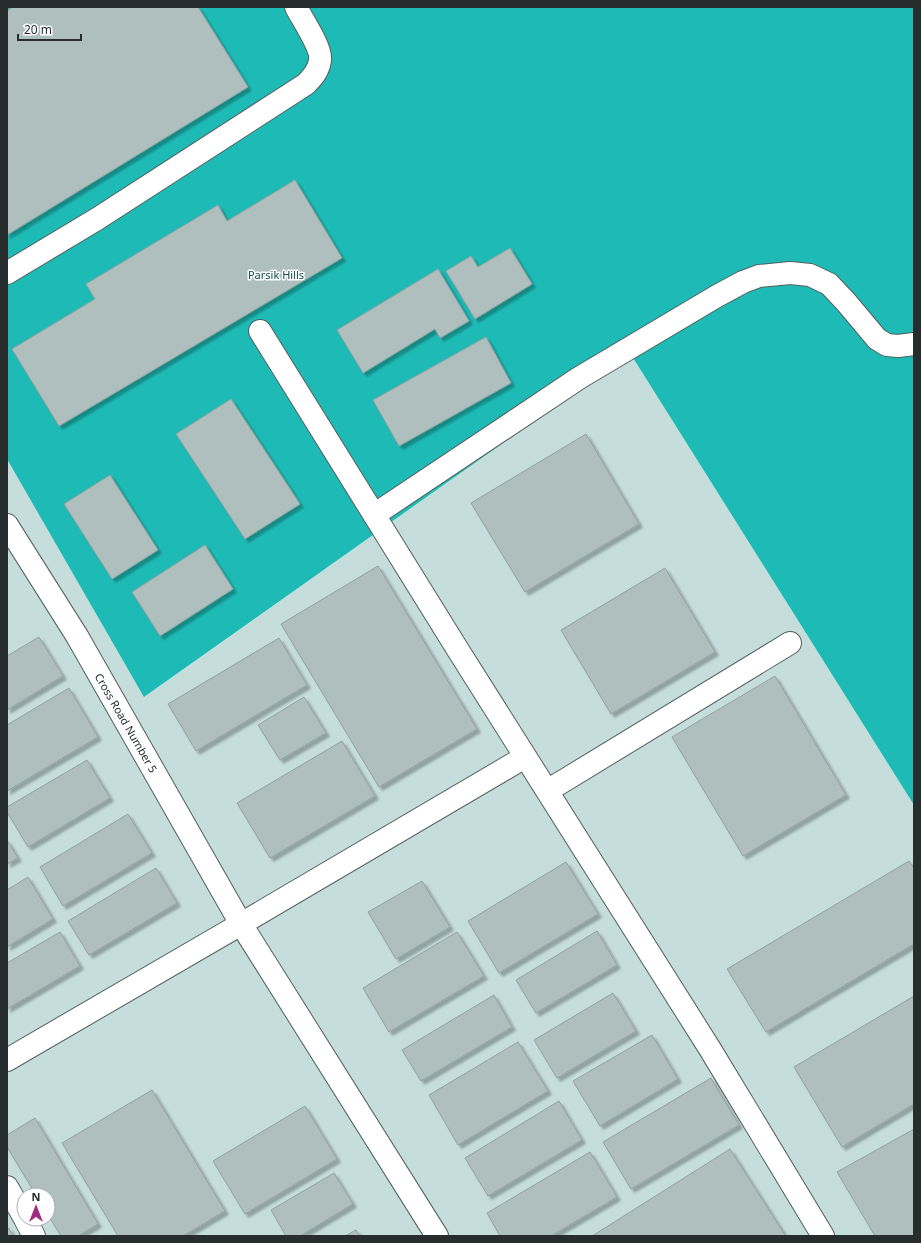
<svg xmlns="http://www.w3.org/2000/svg" width="921" height="1243" viewBox="0 0 921 1243" font-family="'Noto Sans',sans-serif">
<defs>
<filter id="shadow"><feDropShadow dx="3.5" dy="3.5" stdDeviation="1" flood-color="#0004"/></filter>
</defs>
<rect width="100%" height="100%" fill="#d8e8e6"/>
<path fill="#c5dddb" fill-rule="evenodd" d="M 630,353 L 914,805 L 914,1236 L 7,1236 L 7,459 L 145,697 ZM 24,1195 L 48,1195 L 48,1219 L 24,1219 Z"/>
<path fill="#1ebbb6" d="M 7,7 L 914,7 L 914,805 L 630,353 L 144,697 L 7,459 Z"/>
<path fill="#afbfbe" stroke="#93a2a0" filter="url(#shadow)" d="M 13,7 L 198,7 L 248,87 L 7,235 L 7,11 Z
M 295,180 L 342,258 L 59,426 L 12,349 L 95,299 L 86,284 L 218,205 L 227,221 Z
M 510,248 L 532,284 L 475,319 L 446,271 L 471,256 L 478,267 Z
M 438,269 L 469,321 L 440,338 L 435,329 L 363,373 L 337,330 Z
M 486,337 L 511,383 L 399,446 L 373,400 Z
M 231,399 L 300,504 L 245,539 L 176,434 Z
M 586,434 L 639,524 L 525,592 L 471,503 Z
M 110,475 L 158,550 L 112,579 L 64,504 Z
M 205,545 L 233,589 L 160,636 L 132,592 Z
M 378,566 L 477,729 L 379,787 L 281,624 Z
M 665,568 L 715,652 L 611,714 L 561,630 Z
M 39,637 L 63,676 L 7,710 L 7,656 Z
M 279,638 L 307,685 L 196,751 L 168,704 Z
M 775,676 L 846,795 L 743,856 L 672,737 Z
M 69,688 L 98,737 L 7,791 L 7,725 Z
M 304,697 L 326,733 L 280,760 L 258,725 Z
M 342,741 L 375,796 L 270,858 L 237,803 Z
M 87,760 L 110,798 L 28,847 L 7,812 L 7,807 Z
M 128,814 L 152,853 L 63,906 L 40,867 Z
M 7,840 L 18,858 L 7,864 Z
M 909,861 L 914,868 L 914,944 L 766,1032 L 727,969 Z
M 566,862 L 598,914 L 499,973 L 468,921 Z
M 156,868 L 177,903 L 89,955 L 68,921 Z
M 28,877 L 53,919 L 7,947 L 7,890 Z
M 422,881 L 450,927 L 396,959 L 368,912 Z
M 597,931 L 617,965 L 536,1013 L 516,980 Z
M 60,932 L 80,966 L 7,1009 L 7,963 Z
M 457,932 L 484,976 L 389,1032 L 363,988 Z
M 613,993 L 636,1031 L 557,1078 L 534,1040 Z
M 494,995 L 512,1027 L 421,1081 L 402,1050 Z
M 914,996 L 914,1104 L 842,1147 L 794,1067 Z
M 652,1035 L 678,1079 L 600,1126 L 573,1081 Z
M 518,1042 L 548,1091 L 458,1145 L 429,1095 Z
M 711,1078 L 739,1125 L 631,1189 L 603,1142 Z
M 152,1090 L 225,1211 L 183,1236 L 118,1236 L 62,1143 Z
M 559,1101 L 582,1140 L 488,1196 L 465,1158 Z
M 305,1106 L 337,1159 L 245,1214 L 213,1161 Z
M 35,1118 L 98,1224 L 78,1236 L 61,1236 L 48,1215 L 48,1195 L 36,1195 L 7,1147 L 7,1135 Z
M 914,1129 L 914,1236 L 875,1236 L 837,1172 Z
M 730,1149 L 785,1235 L 783,1236 L 592,1236 Z
M 590,1152 L 617,1197 L 551,1236 L 500,1236 L 487,1213 Z
M 334,1173 L 353,1204 L 300,1236 L 286,1236 L 271,1210 Z
M 9,1228 L 13,1236 L 7,1236 L 7,1229 Z
M 356,1230 L 360,1236 L 345,1236 Z"/>
<g fill="none" stroke-linecap="round" stroke-linejoin="round">
<defs>
<path id="minor" d="M 7,273 L 97,219 L 306,84 C 313,77 319,70 320,60 C 322,48 302,19 296,7
M 260,331 L 458,650 L 710,1049 L 823,1236
M 374,515 L 579,378 L 717,296 L 743,282 L 759,276 L 790,273 L 810,275 L 829,284 L 846,302 L 877,339 L 887,345 L 898,346 L 914,344
M 7,525 L 77,636 L 241,924 L 437,1236
M 547,791 L 790,643
M 7,1060 L 241,924 L 525,757
M 7,1187 L 24,1217
M 25,1219 L 34,1236"/>
</defs>
<use href="#minor" stroke="#525f5e" stroke-width="24"/>
<use href="#minor" stroke="#fff" stroke-width="22"/>
</g>
<g text-anchor="middle" stroke-width="3" stroke-linejoin="round" paint-order="stroke">
<g font-size="11" fill="#0e4c4a" stroke="#fff">
<text x="276" y="279">Parsik Hills</text>
</g>
<g font-size="11" fill="#272d2d" stroke="#fff">
<text transform="translate(126 723) rotate(60)" y="4">Cross Road Number 5</text>
</g>
</g>
<rect width="921" height="1243" fill="none" stroke="#272d2d" stroke-width="16"/>
<g transform="translate(36 1207)"><circle r="19" fill="#ffffff" stroke="#a9abab"/>
<path d="M0-3L7 15L0 10L-7 15Z" fill="#a32a81"/>
<text y="-6" font-size="11" font-weight="bold" text-anchor="middle" fill="#272d2d">N</text>
</g>
<path d="M18 34v6h63v-6" fill="none" stroke="#272d2d" stroke-width="2"/>
<text x="24" y="34" font-size="12" fill="#272d2d" stroke="#ffffff" stroke-width="3" paint-order="stroke">20 m</text>
</svg>
